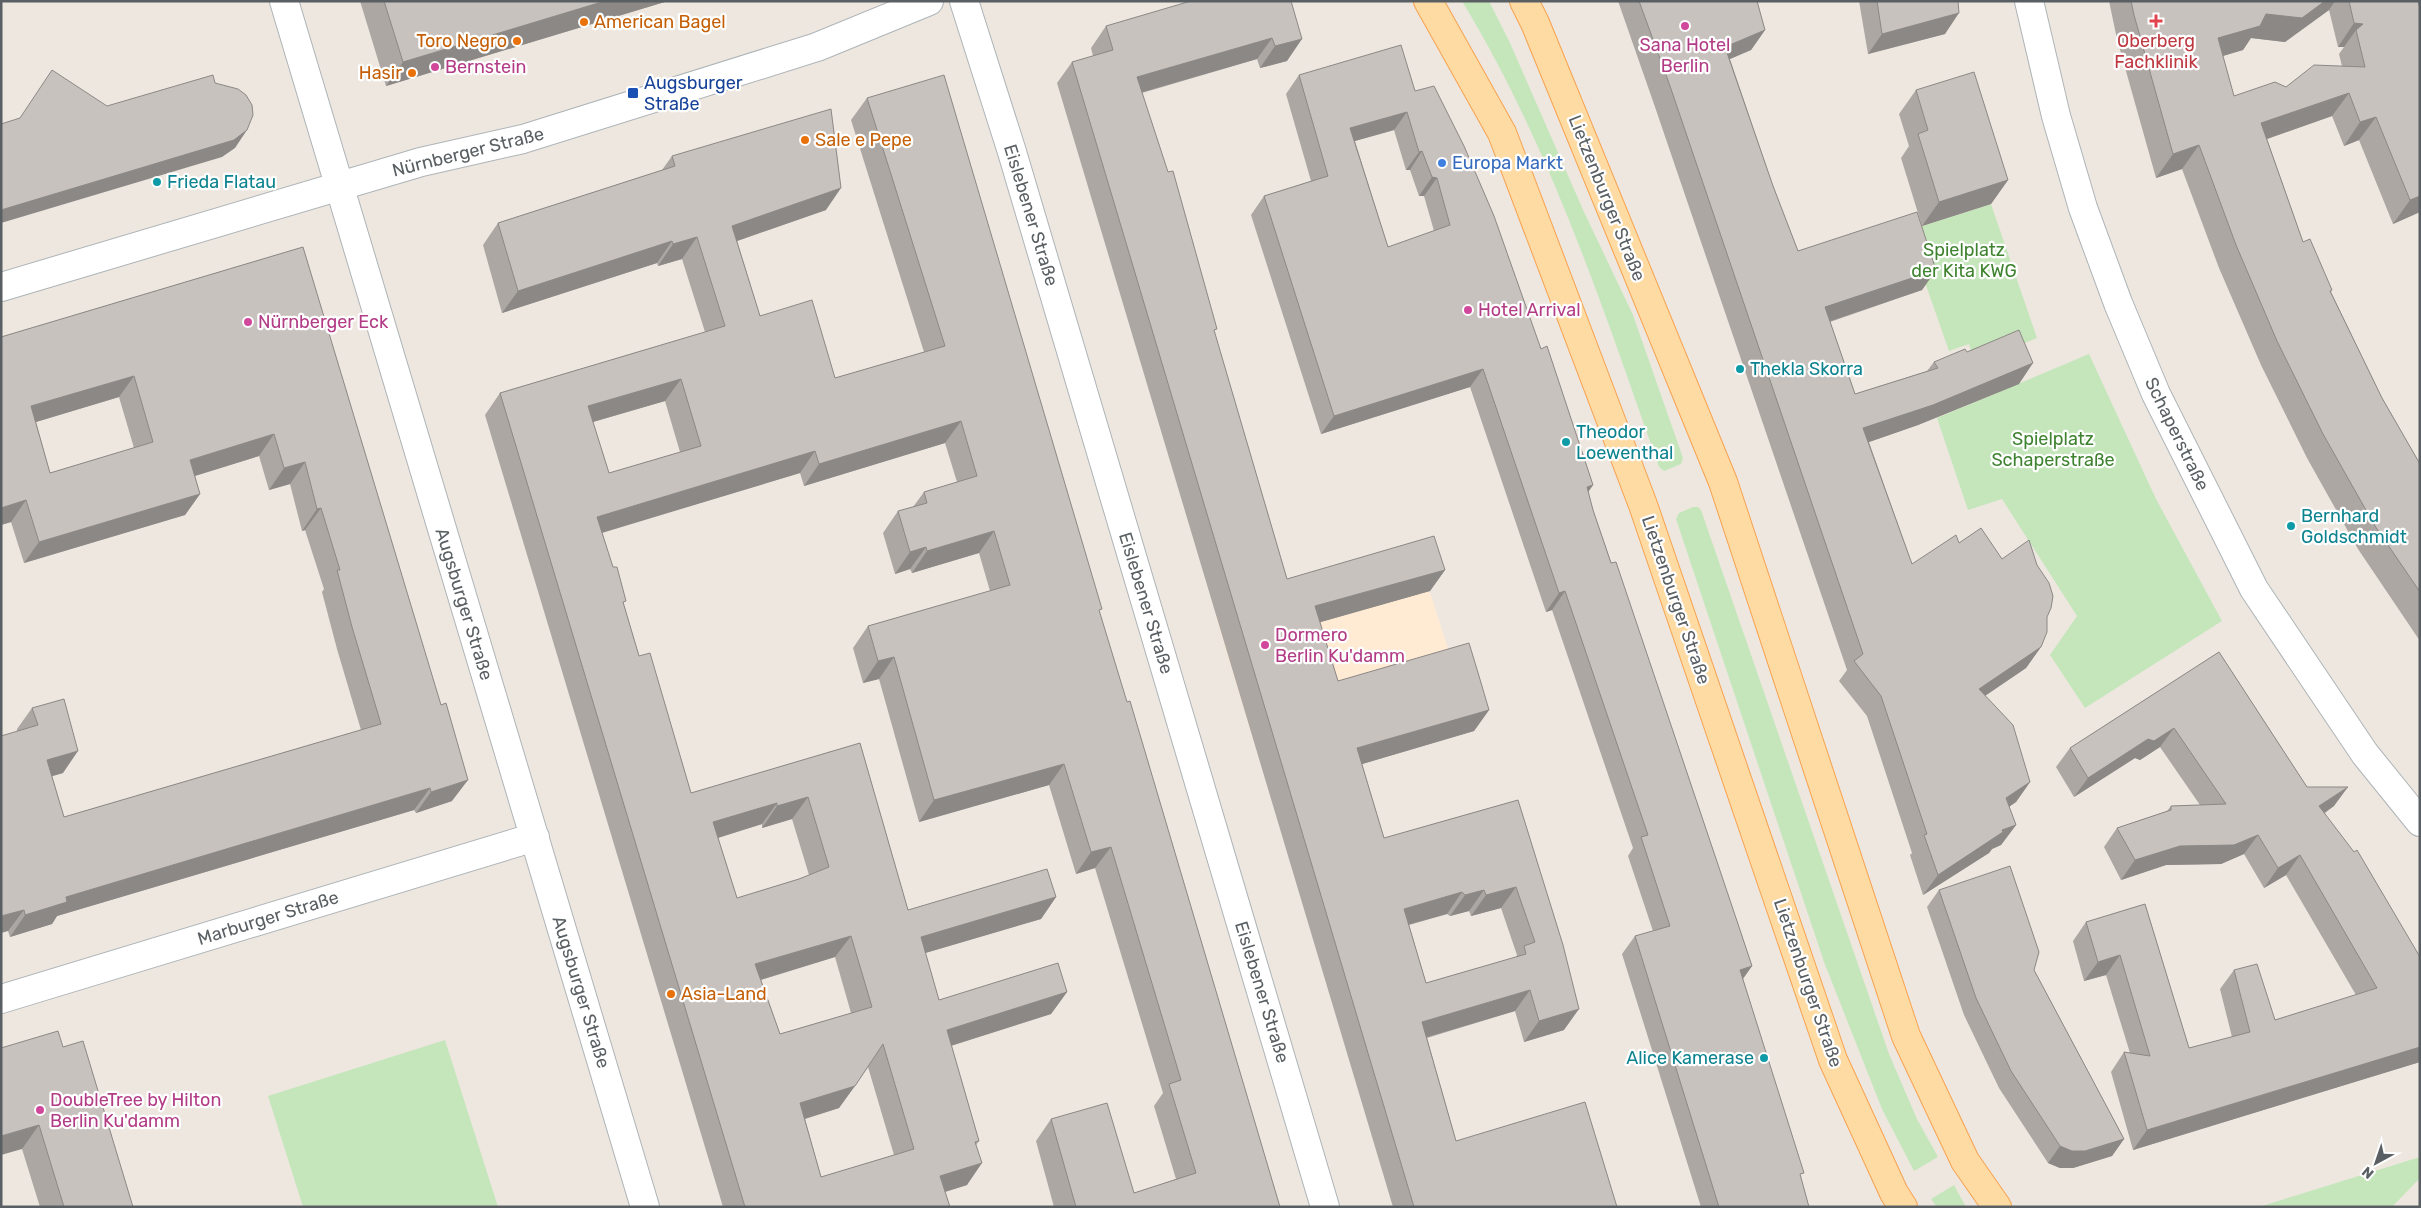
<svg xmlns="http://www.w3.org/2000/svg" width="2421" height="1208" viewBox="0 0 2421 1208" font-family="Rubik,sans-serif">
<rect width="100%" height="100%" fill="#ede7e0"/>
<path fill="#ffebd4" d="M 1419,558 L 1464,698 L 1258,756 L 1216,617 Z"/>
<path fill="#c5e6bb" d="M 1462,1 L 1489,1 L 1510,43 L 1584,212 L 1633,315 L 1683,458 L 1681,464 L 1664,471 L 1659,467 C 1603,308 1550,146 1462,1 Z
M 1991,204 L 2037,338 L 1975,363 L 1969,344 L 1949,351 L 1907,231 Z
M 2089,354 L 2156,499 L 2222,621 L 2085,708 L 2050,655 L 2077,616 L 2002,499 L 1968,510 L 1937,418 Z
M 1693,507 L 1698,507 L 1701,510 L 1889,1054 L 1917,1119 L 1938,1157 L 1914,1171 L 1882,1109 L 1824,962 L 1676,519 L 1679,513 Z
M 445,1040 L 498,1207 L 303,1207 L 268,1096 Z
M 2420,1157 L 2420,1178 L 2392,1207 L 2259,1207 Z
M 1954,1185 L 1966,1207 L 1937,1207 L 1931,1199 Z"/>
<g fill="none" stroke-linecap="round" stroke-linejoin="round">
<defs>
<path id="minor" d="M 284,1 L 645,1207
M 964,1 L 1012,152 L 1325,1207
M 2029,1 L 2056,116 L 2083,208 L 2118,303 L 2156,394 L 2254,589 L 2365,754 L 2420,822
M 1,287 L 421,162 L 523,139 L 817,47 L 929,1
M 1,999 L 535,837"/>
<path id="major" d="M 1428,1 L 1502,133 L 1643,505 L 1833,1060 L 1894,1193 L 1903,1207
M 1524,1 L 1535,23 L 1723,482 L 1906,1036 L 1965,1161 L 1997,1207"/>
</defs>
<use href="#minor" stroke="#aeb4b7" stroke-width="30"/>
<use href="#major" stroke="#f7a24f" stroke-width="30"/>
<use href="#minor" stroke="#fff" stroke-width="28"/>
<use href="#major" stroke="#ffdba4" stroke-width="28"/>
</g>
<path fill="#aca7a3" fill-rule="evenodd" d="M 360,1 L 668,1 L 386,86 Z
M 1291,1 L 1287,61 L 1260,68 L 1257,59 L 1142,93 L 1287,579 L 1445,570 L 1430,591 L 1320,622 L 1338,681 L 1489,710 L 1474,731 L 1362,764 L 1384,838 L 1518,800 L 1564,1030 L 1524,1042 L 1515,1011 L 1427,1038 L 1456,1141 L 1617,1207 L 1393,1207 L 1057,83 L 1072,62 L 1093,56 L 1091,48 L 1106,26 ZM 1501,908 L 1517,955 L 1516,957 L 1426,983 L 1409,925 L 1447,914 L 1450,916 L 1469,911 L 1471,916 Z
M 1618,1 L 1757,1 L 1765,30 L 1751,50 L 1730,59 L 1773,186 L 1798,251 L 1936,270 L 1922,290 L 1830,322 L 1855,394 L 1927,371 L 1934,362 L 1967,352 L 2019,384 L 1918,425 L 1869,442 L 1912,564 L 1959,543 L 2002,559 L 2047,617 L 2041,647 L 2026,668 L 1985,696 L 2030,782 L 2016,802 L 2009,807 L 2016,825 L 2001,845 L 1992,849 L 1989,853 L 1923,895 L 1910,855 L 1912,853 L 1867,716 L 1839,681 L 1847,670 L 1655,107 Z
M 1859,1 L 1958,1 L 1945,34 L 1868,54 Z
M 2109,1 L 2418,1 L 2420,8 L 2420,212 L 2393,224 L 2359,140 L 2344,146 L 2332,116 L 2267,139 L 2303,242 L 2332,290 L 2331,292 L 2382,398 L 2420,464 L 2420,641 L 2358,549 L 2307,458 L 2261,365 L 2219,268 L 2182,169 L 2156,178 L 2117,39 ZM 2329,10 L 2338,47 L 2344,47 L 2339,54 L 2342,66 L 2286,87 L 2234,96 L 2223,56 L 2243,50 L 2251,38 L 2285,42 Z
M 1299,75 L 1415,91 L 1541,349 L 1593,485 L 1588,492 L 1593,510 L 1752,966 L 1743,979 L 1809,1207 L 1701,1207 L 1622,954 L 1635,936 L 1653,931 L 1628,856 L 1633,848 L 1552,610 L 1546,612 L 1470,387 L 1321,434 L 1251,215 L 1264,196 L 1311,181 L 1286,94 ZM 1394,130 L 1406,170 L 1410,170 L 1419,196 L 1424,196 L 1434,231 L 1388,247 L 1355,141 Z
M 1916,90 L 2008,180 L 1991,204 L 1922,226 L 1901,158 L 1909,146 L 1899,114 Z
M 867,98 L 1099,613 L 1280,1207 L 1054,1207 L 1036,1141 L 1051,1119 L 1134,1193 L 1176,1179 L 1154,1106 L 1163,1093 L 1095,868 L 1076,874 L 1049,785 L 919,822 L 879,679 L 863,683 L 853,648 L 868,626 L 990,591 L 979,553 L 912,573 L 910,569 L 895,574 L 883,533 L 898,511 L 913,507 L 924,492 L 957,482 L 945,443 L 804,486 L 800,473 L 602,532 L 639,656 L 691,793 L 860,743 L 908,910 L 1056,897 L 1041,919 L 925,953 L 939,1000 L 1067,992 L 1051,1014 L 951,1046 L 979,1141 L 976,1145 L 967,1185 L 945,1192 L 950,1207 L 723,1207 L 485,415 L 500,393 L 705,332 L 682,259 L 658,266 L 657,263 L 502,313 L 483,245 L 498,223 L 662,170 L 672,156 L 826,210 L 737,241 L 760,316 L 835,378 L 924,352 L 851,120 ZM 665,401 L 680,452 L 609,473 L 593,422 ZM 792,819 L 809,875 L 799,879 L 737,898 L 718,838 L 762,824 L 762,828 ZM 835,957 L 851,1013 L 780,1034 L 761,980 ZM 868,1067 L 894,1155 L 821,1177 L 805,1119 L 839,1108 Z
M 303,247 L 452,801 L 416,813 L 414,810 L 57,916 L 52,924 L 10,937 L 8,931 L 17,729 L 32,708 L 63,773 L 52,776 L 64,817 L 361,730 L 337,649 L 322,592 L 324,589 L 305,530 L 302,531 L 290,484 L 269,490 L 259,456 L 195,476 L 200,494 L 185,515 L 24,563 L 11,522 L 1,525 L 1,337 ZM 119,397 L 134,448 L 50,473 L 36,422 Z
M 2219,652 L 2307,787 L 2334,806 L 2325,813 L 2420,1062 L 2133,1150 L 2111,1072 L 2124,1052 L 2130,1053 L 2106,975 L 2084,981 L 2073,941 L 2086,922 L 2145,904 L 2189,1048 L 2232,1037 L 2220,989 L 2234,970 L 2275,1020 L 2356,995 L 2286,875 L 2264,888 L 2244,854 L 2221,864 L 2166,865 L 2121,880 L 2104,847 L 2117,828 L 2167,811 L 2171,806 L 2200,805 L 2160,747 L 2140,760 L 2135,758 L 2074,797 L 2056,767 L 2070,748 Z
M 1939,890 L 2034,970 L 2124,1139 L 2112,1156 L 2073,1168 L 2060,1168 L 2048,1163 L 1999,1088 L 1964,1015 L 1927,907 Z
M 63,1047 L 133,1207 L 40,1207 L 22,1149 Z"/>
<path fill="#8c8885" d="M 605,1 L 668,1 L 386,86 L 403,62 Z
M 2325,1 L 2335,1 L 2329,10 L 2285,42 L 2251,38 L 2243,50 L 2202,62 L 2218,38 L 2266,14 Z
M 1959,13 L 1945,34 L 1868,54 L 1882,34 Z
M 2354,23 L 2363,24 L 2356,30 L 2344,47 L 2338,47 Z
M 1765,30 L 1751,50 L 1711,67 L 1725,47 Z
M 1272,38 L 1257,59 L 1122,98 L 1137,77 Z
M 1302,39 L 1287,61 L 1260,68 L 1275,46 Z
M 2349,93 L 2332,116 L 2244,147 L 2261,123 Z
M 1407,112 L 1394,130 L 1337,146 L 1350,128 Z
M 2376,117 L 2359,140 L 2344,146 L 2360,122 Z
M 247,130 L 235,148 L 222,157 L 1,223 L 1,210 Z
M 2199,145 L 2182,169 L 2156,178 L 2173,154 Z
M 1422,151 L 1410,170 L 1406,170 L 1419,152 Z
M 1432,177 L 1437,178 L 1424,196 L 1419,196 Z
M 2008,180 L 1991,204 L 1922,226 L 1939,202 Z
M 841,188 L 826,210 L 717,248 L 732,226 Z
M 2420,196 L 2420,212 L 2393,224 L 2410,200 Z
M 697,237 L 682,259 L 658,266 L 673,244 Z
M 672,241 L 657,263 L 502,313 L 518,291 Z
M 1936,270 L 1922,290 L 1810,328 L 1825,307 Z
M 2033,363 L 2019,384 L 1918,425 L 1849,449 L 1863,428 Z
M 1483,369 L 1470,387 L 1321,434 L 1334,416 Z
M 134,376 L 119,397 L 16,428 L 31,406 Z
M 681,379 L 665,401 L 572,428 L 588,406 Z
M 961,421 L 945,443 L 804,486 L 819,464 Z
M 274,434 L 259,456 L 175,482 L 190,460 Z
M 815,451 L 800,473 L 582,539 L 597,517 Z
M 305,462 L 290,484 L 269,490 L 284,468 Z
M 1593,485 L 1580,504 L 1587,487 Z
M 200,494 L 185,515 L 24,563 L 39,542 Z
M 26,500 L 11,522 L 1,525 L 1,508 Z
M 321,508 L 305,530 L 302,531 L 317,509 Z
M 994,531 L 979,553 L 912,573 L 927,551 Z
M 926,547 L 910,569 L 895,574 L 910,552 Z
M 1445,570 L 1430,591 L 1300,628 L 1315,606 Z
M 1565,591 L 1552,610 L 1546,612 L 1559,593 Z
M 2041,647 L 2026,668 L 1964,710 L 1979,689 Z
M 894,657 L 879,679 L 863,683 L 878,661 Z
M 1489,710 L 1474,731 L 1342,770 L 1357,748 Z
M 2174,728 L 2160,747 L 2140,760 L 2135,758 L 2074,797 L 2088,778 L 2148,739 Z
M 78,751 L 63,773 L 32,782 L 47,760 Z
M 1064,764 L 1049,785 L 919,822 L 934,800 Z
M 468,780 L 452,801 L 416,813 L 431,792 Z
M 2030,782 L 2016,802 L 1992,818 L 2006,798 Z
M 2348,787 L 2334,806 L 2306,825 L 2319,806 Z
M 430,788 L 414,810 L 57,916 L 52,924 L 10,937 L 25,915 L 66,897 Z
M 808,797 L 792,819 L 762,828 L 777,806 Z
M 777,803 L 762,824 L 698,844 L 713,822 Z
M 2016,825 L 2001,845 L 1992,849 L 1989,853 L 1923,895 L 1938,875 L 2002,830 Z
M 2258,835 L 2244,854 L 2221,864 L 2166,865 L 2121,880 L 2135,860 L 2180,846 Z
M 1111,847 L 1095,868 L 1076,874 L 1091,852 Z
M 2300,855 L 2286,875 L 2264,888 L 2278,868 Z
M 1516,887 L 1501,908 L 1471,916 L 1486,895 Z
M 1484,890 L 1469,911 L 1450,916 L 1465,895 Z
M 1462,892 L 1447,914 L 1389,930 L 1404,909 Z
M 1056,897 L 1041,919 L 905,959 L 921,937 Z
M 24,910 L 8,931 L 1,933 L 1,916 Z
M 851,936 L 835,957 L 740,986 L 755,964 Z
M 2120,955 L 2106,975 L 2084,981 L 2098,962 Z
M 1752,966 L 1739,984 L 1740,970 Z
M 1530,990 L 1515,1011 L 1407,1043 L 1422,1022 Z
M 1067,992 L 1051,1014 L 931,1052 L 947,1030 Z
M 1579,1009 L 1564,1030 L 1524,1042 L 1539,1021 Z
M 2420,1047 L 2420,1062 L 2133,1150 L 2147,1130 Z
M 855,1086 L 839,1108 L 785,1125 L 800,1103 Z
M 39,1125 L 22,1149 L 1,1155 L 1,1136 Z
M 2124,1139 L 2112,1156 L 2073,1168 L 2060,1168 L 2048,1163 L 2060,1146 Z
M 982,1163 L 967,1185 L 925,1198 L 940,1176 Z"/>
<path fill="#c8c2be" stroke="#8c8885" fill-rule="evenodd" d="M 384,1 L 605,1 L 403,62 Z
M 1191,1 L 1291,1 L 1302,39 L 1275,46 L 1272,38 L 1137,77 L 1168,172 L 1173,171 L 1217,329 L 1214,330 L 1287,579 L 1434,536 L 1445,570 L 1315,606 L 1338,681 L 1469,643 L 1479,676 L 1489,710 L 1357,748 L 1384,838 L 1518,800 L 1563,945 L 1579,1009 L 1539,1021 L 1530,990 L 1422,1022 L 1456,1141 L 1585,1102 L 1617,1207 L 1414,1207 L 1072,62 L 1113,50 L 1106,26 ZM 1516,887 L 1535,942 L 1524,946 L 1526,954 L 1426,983 L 1404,909 L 1462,892 L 1465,895 L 1484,890 L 1486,895 Z
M 1639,1 L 1757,1 L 1765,30 L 1725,47 L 1773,186 L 1798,251 L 1917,212 L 1936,270 L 1825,307 L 1855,394 L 1938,368 L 1934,362 L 1965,349 L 1967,352 L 2019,330 L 2033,363 L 1933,405 L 1863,428 L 1912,564 L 1956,535 L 1959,543 L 1981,528 L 2002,559 L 2029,540 L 2037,565 L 2049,583 L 2053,596 L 2051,608 L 2047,617 L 2047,632 L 2041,647 L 1979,689 L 2013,725 L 2030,782 L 2006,798 L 2016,825 L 2002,830 L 2003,832 L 1938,875 L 1924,835 L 1927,834 L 1881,696 L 1854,661 L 1863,654 L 1670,86 Z
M 1877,1 L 1958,1 L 1959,13 L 1882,34 Z
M 2131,1 L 2325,1 L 2302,18 L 2266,14 L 2260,26 L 2218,38 L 2234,96 L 2275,82 L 2286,87 L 2314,65 L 2365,67 L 2356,30 L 2363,24 L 2354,23 L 2349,1 L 2418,1 L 2420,8 L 2420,196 L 2410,200 L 2376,117 L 2360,122 L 2349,93 L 2261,123 L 2303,242 L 2310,239 L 2332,290 L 2330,291 L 2382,398 L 2420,464 L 2420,592 L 2375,526 L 2323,434 L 2277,341 L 2236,245 L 2199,145 L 2173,154 L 2134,15 Z
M 1401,45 L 1415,91 L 1434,86 L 1464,146 L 1494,216 L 1541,349 L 1547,346 L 1593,485 L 1587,487 L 1593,510 L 1611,563 L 1616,562 L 1738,924 L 1752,966 L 1740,970 L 1804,1173 L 1800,1174 L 1809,1207 L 1719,1207 L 1635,936 L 1670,926 L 1641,837 L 1648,835 L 1565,591 L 1559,593 L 1483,369 L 1334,416 L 1264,196 L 1328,176 L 1299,75 ZM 1407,112 L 1419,152 L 1422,151 L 1432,177 L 1437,178 L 1450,225 L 1388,247 L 1350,128 Z
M 52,70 L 107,106 L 213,75 L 215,83 L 238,89 L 246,95 L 252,105 L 253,115 L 247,130 L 234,140 L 1,210 L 1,124 L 20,118 Z
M 1974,72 L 2008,180 L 1939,202 L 1918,134 L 1928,130 L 1916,90 Z
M 944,75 L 1102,609 L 1099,610 L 1127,702 L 1130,701 L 1280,1207 L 1076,1207 L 1051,1119 L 1107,1103 L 1134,1193 L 1196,1173 L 1169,1084 L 1181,1080 L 1111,847 L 1091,852 L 1064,764 L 934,800 L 894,657 L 878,661 L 868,626 L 1010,585 L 994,531 L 927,551 L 926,547 L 910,552 L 898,511 L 927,503 L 924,492 L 977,476 L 961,421 L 819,464 L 815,451 L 597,517 L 613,567 L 617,567 L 626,601 L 623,602 L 639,656 L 650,653 L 691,793 L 860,743 L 908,910 L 1047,869 L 1056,897 L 921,937 L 939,1000 L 1058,963 L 1067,992 L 947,1030 L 979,1141 L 975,1142 L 982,1163 L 940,1176 L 950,1207 L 745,1207 L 500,393 L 725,326 L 697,237 L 673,244 L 672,241 L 518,291 L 498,223 L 675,166 L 672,156 L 831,109 L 841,188 L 732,226 L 760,316 L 812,300 L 835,378 L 945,346 L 867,98 ZM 681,379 L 701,446 L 609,473 L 588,406 ZM 808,797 L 829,867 L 799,879 L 737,898 L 713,822 L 777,803 L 777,806 ZM 851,936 L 872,1007 L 780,1034 L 755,964 ZM 883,1044 L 914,1149 L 821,1177 L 800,1103 L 855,1086 Z
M 303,247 L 441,705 L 446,703 L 468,780 L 431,792 L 430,788 L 66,897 L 67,902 L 25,915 L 24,910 L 1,916 L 1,736 L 38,725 L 32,708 L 64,699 L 78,751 L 47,760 L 64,817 L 381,724 L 352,627 L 337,570 L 340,570 L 321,508 L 317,509 L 305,462 L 284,468 L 274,434 L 190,460 L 200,494 L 39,542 L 26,500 L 1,508 L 1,337 ZM 134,376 L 153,442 L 50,473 L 31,406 Z
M 2219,652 L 2307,787 L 2348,787 L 2319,806 L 2354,852 L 2357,850 L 2420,957 L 2420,1047 L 2147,1130 L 2124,1052 L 2150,1056 L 2120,955 L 2098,962 L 2086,922 L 2145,904 L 2189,1048 L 2250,1032 L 2234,970 L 2257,964 L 2275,1020 L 2377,988 L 2300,855 L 2278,868 L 2258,835 L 2234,845 L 2180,846 L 2135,860 L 2117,828 L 2171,810 L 2171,806 L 2226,804 L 2174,728 L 2154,741 L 2148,739 L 2088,778 L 2070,748 Z
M 2010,866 L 2039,952 L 2034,970 L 2124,1139 L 2085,1151 L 2072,1151 L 2060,1146 L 2011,1071 L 1976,998 L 1939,890 Z
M 58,1031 L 63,1047 L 83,1041 L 133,1207 L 64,1207 L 39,1125 L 1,1136 L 1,1048 Z"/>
<path fill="#e0444e" stroke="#fff" stroke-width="2" d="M2153.5 13.5h5v5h5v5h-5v5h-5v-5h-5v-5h5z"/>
<g fill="#e8710a" stroke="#fff" stroke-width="2">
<circle cx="584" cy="22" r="5"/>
<circle cx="517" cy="41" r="5"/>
<circle cx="412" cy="73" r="5"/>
<circle cx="805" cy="140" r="5"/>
<circle cx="671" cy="994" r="5"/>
</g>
<g fill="#d1479c" stroke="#fff" stroke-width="2">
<circle cx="1685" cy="26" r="5"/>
<circle cx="435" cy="67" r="5"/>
<circle cx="1468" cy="310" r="5"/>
<circle cx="248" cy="322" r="5"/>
<circle cx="1265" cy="645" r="5"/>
<circle cx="40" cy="1110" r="5"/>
</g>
<rect fill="#1a4fb4" stroke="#fff" stroke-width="2" x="627" y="87" width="12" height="12" rx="2.5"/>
<circle fill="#3f7fe0" stroke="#fff" stroke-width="2" cx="1442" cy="163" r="5"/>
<g fill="#0f9aa8" stroke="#fff" stroke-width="2">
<circle cx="157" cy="182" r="5"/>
<circle cx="1740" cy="369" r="5"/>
<circle cx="1566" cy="442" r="5"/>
<circle cx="2291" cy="526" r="5"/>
<circle cx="1764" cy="1058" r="5"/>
</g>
<g text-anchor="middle" stroke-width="4.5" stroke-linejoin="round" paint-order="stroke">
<g font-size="18" fill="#c56008" stroke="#fff" text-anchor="start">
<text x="594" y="28">American Bagel</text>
<text x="507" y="47" text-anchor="end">Toro Negro</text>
<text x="402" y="79" text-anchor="end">Hasir</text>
<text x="815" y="146">Sale e Pepe</text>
<text x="681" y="1000">Asia-Land</text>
</g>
<g font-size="18" fill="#be3a42" stroke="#fff">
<text x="2156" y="47">Oberberg<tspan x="2156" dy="21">Fachklinik</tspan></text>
</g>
<g font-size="18" fill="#b23c85" stroke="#fff" text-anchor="start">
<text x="1685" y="51" text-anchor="middle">Sana Hotel<tspan x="1685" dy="21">Berlin</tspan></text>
<text x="445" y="73">Bernstein</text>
<text x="1478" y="316">Hotel Arrival</text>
<text x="258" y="328">Nürnberger Eck</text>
<text x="1275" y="641">Dormero<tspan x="1275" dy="21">Berlin Ku'damm</tspan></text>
<text x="50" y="1106">DoubleTree by Hilton<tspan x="50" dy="21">Berlin Ku'damm</tspan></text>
</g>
<g font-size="18" fill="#164399" stroke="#fff" text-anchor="start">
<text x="644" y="89">Augsburger<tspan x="644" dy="21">Straße</tspan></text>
</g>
<g font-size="18" fill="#595f62" stroke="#fff">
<text transform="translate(468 152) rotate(-14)" y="6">Nürnberger Straße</text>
<text transform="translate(1607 198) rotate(68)" y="6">Lietzenburger Straße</text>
<text transform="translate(1031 215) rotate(73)" y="6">Eislebener Straße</text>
<text transform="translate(2177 434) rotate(64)" y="6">Schaperstraße</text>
<text transform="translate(1676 600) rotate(71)" y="6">Lietzenburger Straße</text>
<text transform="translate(1146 603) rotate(73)" y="6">Eislebener Straße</text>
<text transform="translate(464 604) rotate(73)" y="6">Augsburger Straße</text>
<text transform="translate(268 918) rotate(-17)" y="6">Marburger Straße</text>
<text transform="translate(1808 983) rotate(71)" y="6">Lietzenburger Straße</text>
<text transform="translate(581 992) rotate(73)" y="6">Augsburger Straße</text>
<text transform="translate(1262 992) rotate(73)" y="6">Eislebener Straße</text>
</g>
<g font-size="18" fill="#366cbe" stroke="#fff" text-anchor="start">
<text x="1452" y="169">Europa Markt</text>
</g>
<g font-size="18" fill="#0d838f" stroke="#fff" text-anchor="start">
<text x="167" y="188">Frieda Flatau</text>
<text x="1750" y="375">Thekla Skorra</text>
<text x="1576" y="438">Theodor<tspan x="1576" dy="21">Loewenthal</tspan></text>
<text x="2301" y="522">Bernhard<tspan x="2301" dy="21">Goldschmidt</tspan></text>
<text x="1754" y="1064" text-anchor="end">Alice Kamerase</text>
</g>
<g font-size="18" fill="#3f8330" stroke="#fff">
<text x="1964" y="256">Spielplatz<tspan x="1964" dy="21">der Kita KWG</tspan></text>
<text x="2053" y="445">Spielplatz<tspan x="2053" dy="21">Schaperstraße</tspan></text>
</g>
</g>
<rect width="2421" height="1208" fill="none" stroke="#595f62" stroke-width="5"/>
<g transform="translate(2376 1163) rotate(220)" stroke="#ffffff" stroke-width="4" paint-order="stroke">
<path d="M0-4L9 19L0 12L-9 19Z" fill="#595f62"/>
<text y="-8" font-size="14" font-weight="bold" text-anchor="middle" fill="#595f62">N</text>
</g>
</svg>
